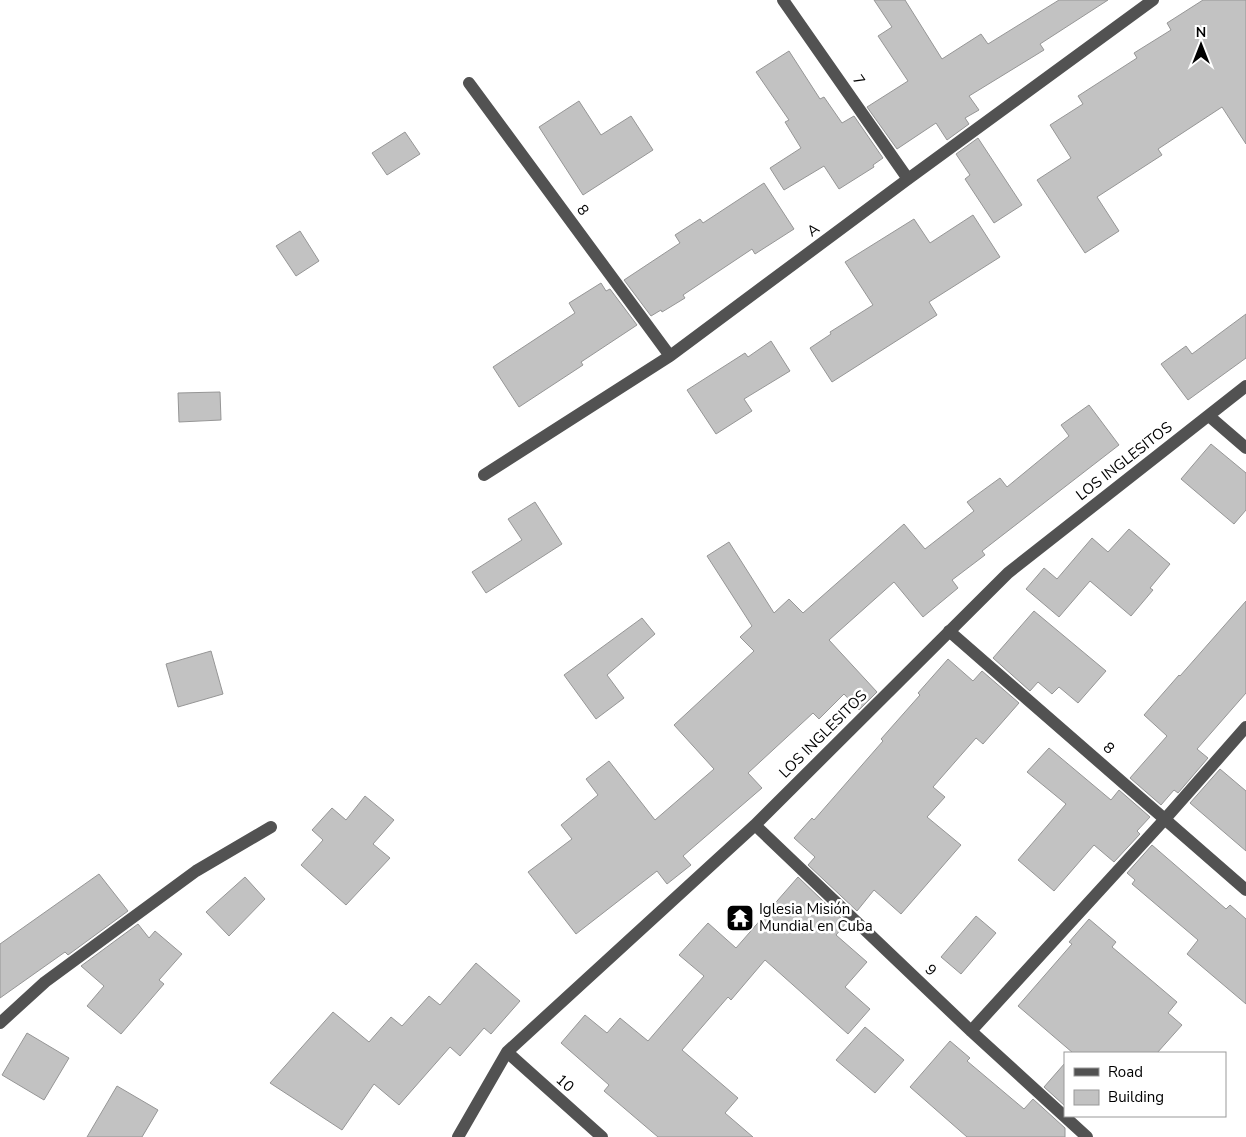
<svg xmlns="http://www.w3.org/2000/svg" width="1246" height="1137" viewBox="0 0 1246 1137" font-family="'Nunito Sans',sans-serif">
<rect width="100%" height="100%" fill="#fff"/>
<path fill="#c2c2c2" stroke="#969696" d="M 874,0 L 905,0 L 942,59 L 981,34 L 988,44 L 1059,0 L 1108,0 L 1040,44 L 1044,50 L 969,96 L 979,110 L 965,118 L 969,124 L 947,140 L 936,123 L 897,149 L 867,107 L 908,81 L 878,36 L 892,27 Z
M 1203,0 L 1246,0 L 1246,144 L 1222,107 L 1158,149 L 1162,155 L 1097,197 L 1119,231 L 1085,253 L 1037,180 L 1071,158 L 1050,125 L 1083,104 L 1078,96 L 1137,58 L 1134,53 L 1171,30 L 1167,23 Z
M 789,51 L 820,99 L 824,97 L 842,123 L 854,116 L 883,158 L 873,165 L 874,167 L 839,189 L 824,166 L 784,190 L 770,168 L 801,148 L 785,122 L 789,120 L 756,72 Z
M 579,101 L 601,135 L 631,116 L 653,150 L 583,195 L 539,127 Z
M 405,132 L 420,154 L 387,175 L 372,153 Z
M 978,138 L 1022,205 L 994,223 L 965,179 L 970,175 L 956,154 Z
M 764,183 L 794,229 L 755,254 L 752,249 L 683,295 L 685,298 L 662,312 L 661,310 L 651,316 L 624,280 L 680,243 L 675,235 L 700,219 L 703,223 Z
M 973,215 L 1000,257 L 929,302 L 937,315 L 832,382 L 810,348 L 831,334 L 830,332 L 873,305 L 845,262 L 914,219 L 930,243 Z
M 300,231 L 319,261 L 296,276 L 276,246 Z
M 601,283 L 606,291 L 610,289 L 637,325 L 581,362 L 583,365 L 519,407 L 493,367 L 575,313 L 569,303 Z
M 1246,314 L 1246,358 L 1188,400 L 1161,364 L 1186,346 L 1192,354 Z
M 771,341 L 790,371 L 744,399 L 752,411 L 716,434 L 687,390 L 745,353 L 748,357 Z
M 220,392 L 221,420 L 179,422 L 178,393 Z
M 1089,405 L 1119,445 L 982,551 L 985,555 L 952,580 L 958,588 L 923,617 L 894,582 L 829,640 L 877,692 L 859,710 L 844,694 L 819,719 L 813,713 L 748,773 L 762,788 L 683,856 L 691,865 L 667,884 L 657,871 L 576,934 L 528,872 L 572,839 L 561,825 L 598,795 L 586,779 L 609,761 L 655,820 L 714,769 L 674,725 L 754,651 L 740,637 L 752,626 L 707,556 L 729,542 L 774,613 L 789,599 L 803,613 L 904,524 L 925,549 L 974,511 L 967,502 L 1000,478 L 1007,487 L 1069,436 L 1061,425 Z
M 1211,444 L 1246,473 L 1246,510 L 1234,524 L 1181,479 Z
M 535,502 L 562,544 L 486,593 L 472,572 L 522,540 L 508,519 Z
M 1129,529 L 1170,564 L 1150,588 L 1153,590 L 1131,616 L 1090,581 L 1059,617 L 1026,589 L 1044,568 L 1057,579 L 1092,538 L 1108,552 Z
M 1246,601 L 1246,693 L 1197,749 L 1208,758 L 1178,793 L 1174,790 L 1161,805 L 1130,778 L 1167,736 L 1144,715 L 1179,675 L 1180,676 Z
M 1034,611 L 1106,671 L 1078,703 L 1059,687 L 1052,694 L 1038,682 L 1030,691 L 993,658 Z
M 642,618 L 655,634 L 607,675 L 624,698 L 596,719 L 564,675 Z
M 211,651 L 223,694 L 178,707 L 166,664 Z
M 948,659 L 973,681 L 982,671 L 1019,703 L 983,744 L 976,738 L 933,787 L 945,797 L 927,817 L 961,845 L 901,914 L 874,890 L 857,911 L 808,865 L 815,857 L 794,838 L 812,818 L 814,820 L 883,741 L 881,739 L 920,695 L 918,693 Z
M 1049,748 L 1111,800 L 1119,790 L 1150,817 L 1137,831 L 1140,834 L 1114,862 L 1094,845 L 1054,891 L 1018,860 L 1066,804 L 1027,772 Z
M 1220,769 L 1246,791 L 1246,851 L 1190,803 Z
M 365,796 L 394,820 L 373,844 L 390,858 L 346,905 L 301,865 L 323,840 L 312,830 L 332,808 L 346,820 Z
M 1152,845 L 1226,909 L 1230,905 L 1246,919 L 1246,1004 L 1187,954 L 1198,940 L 1132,884 L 1135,880 L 1127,873 Z
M 99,874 L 128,911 L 68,955 L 65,952 L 0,998 L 0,944 Z
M 245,877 L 265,899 L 229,936 L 206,912 Z
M 798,877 L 846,923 L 836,935 L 867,962 L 845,987 L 870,1009 L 848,1034 L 765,960 L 731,1000 L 728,997 L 682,1050 L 738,1098 L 725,1113 L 753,1137 L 658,1137 L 604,1091 L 609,1085 L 561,1043 L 585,1015 L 607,1033 L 620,1018 L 648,1041 L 704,976 L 679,955 L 708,923 L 736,948 Z
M 976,916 L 996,933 L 961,974 L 941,957 Z
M 1089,919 L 1116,942 L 1112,947 L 1177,1002 L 1168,1013 L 1182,1025 L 1157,1053 L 1073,1053 L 1018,1006 L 1072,944 L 1069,942 Z
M 138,924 L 149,938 L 155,931 L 182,954 L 159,980 L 164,984 L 121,1034 L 87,1006 L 104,986 L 81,966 Z
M 476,963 L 520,1001 L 491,1034 L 484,1028 L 460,1056 L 450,1047 L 399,1105 L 374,1084 L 342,1130 L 270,1083 L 333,1012 L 369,1042 L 391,1017 L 402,1026 L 429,996 L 440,1005 Z
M 865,1027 L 904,1060 L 875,1093 L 836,1060 Z
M 27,1033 L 69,1058 L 44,1100 L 2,1075 Z
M 950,1041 L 970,1058 L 967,1061 L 1024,1109 L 1033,1099 L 1065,1128 L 1065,1137 L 967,1137 L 910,1087 Z
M 1065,1063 L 1065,1106 L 1044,1087 Z
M 117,1086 L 158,1110 L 142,1137 L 87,1137 Z"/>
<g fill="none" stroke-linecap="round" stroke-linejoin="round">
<path stroke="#525252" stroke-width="12" d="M 783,0 L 908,179
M 469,83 L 670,356
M 1209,416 L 1246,448
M 484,475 L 670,356 L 908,179 L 1153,0
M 949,631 L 1246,890
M 755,825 L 971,1031 L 1087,1137
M 0,1023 L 45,982 L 196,871 L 271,827
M 971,1031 L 1165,819 L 1246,727
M 507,1052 L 602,1137
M 458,1137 L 507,1052 L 755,825 L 1008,573 L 1246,386"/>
</g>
<defs>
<symbol id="temple-square" viewBox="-11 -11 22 22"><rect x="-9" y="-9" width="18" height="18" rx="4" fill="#000" stroke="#fff"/><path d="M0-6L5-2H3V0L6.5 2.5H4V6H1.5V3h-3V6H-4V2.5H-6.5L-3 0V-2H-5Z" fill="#fff"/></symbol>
</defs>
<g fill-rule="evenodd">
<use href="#temple-square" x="724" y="902" width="32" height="32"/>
</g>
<g text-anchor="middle" stroke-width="5" stroke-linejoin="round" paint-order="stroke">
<g font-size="15" fill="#000" stroke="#fff">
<text transform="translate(859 80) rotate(55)" y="5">7</text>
<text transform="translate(583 210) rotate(54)" y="5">8</text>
<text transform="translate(813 230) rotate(-37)" y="5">A</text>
<text transform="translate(1124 461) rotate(-38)" y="5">LOS INGLESITOS</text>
<text transform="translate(823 734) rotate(-45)" y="5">LOS INGLESITOS</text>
<text transform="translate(1109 748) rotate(41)" y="5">8</text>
<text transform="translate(931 970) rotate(44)" y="5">9</text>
<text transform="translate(565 1083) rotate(42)" y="5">10</text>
</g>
<g font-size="15" fill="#000" stroke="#fff" text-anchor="start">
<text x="759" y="914">Iglesia Misión<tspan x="759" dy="17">Mundial en Cuba</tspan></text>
</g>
</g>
<rect x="1064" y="1052" width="162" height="65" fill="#ffffff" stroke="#999999"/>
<rect x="1074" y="1068" width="25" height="8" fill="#525252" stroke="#999999"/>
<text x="1108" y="1077" font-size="15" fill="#000000">Road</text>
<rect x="1074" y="1090" width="25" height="15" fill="#c2c2c2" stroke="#999999"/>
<text x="1108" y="1102" font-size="15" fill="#000000">Building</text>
<g transform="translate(1201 45)" stroke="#ffffff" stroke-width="4" paint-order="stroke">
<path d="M0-4L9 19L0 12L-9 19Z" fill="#000000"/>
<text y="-8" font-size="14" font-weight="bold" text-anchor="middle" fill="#000000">N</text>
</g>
</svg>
